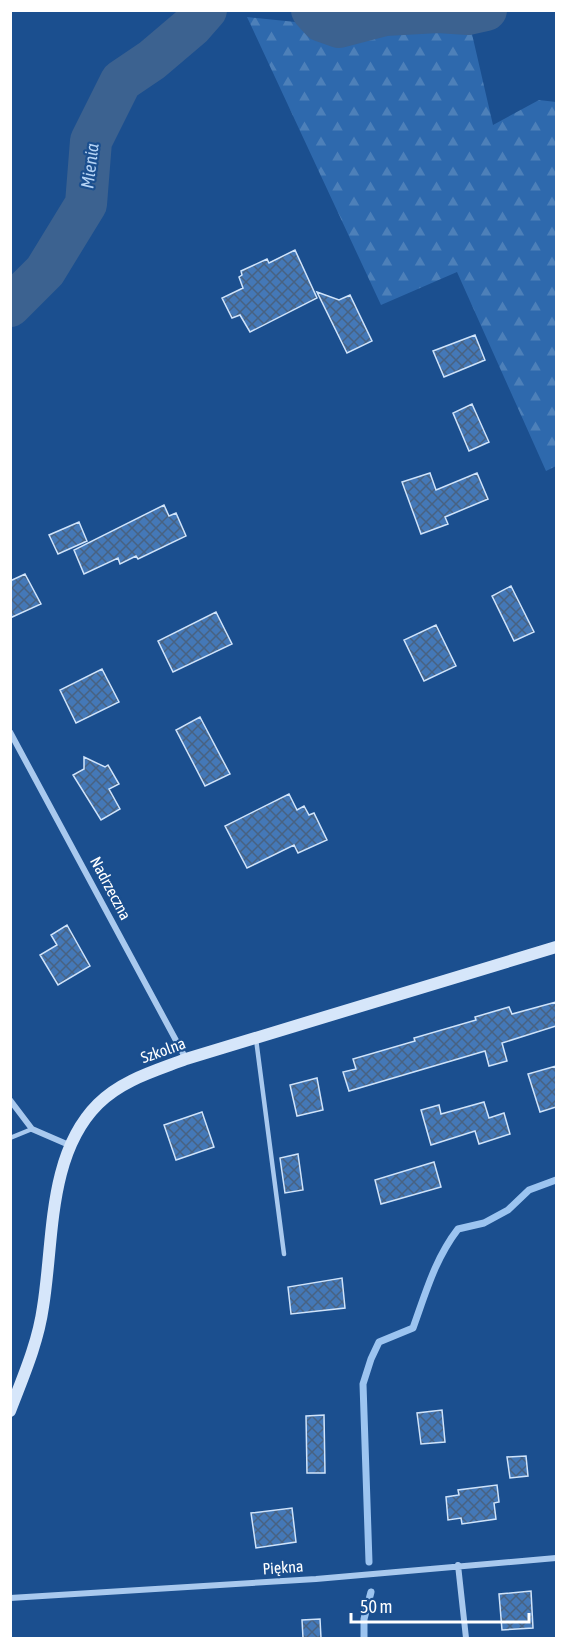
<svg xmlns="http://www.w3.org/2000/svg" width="567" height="1649" viewBox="0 0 567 1649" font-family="'Asap Condensed',sans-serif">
<defs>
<pattern id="forest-firs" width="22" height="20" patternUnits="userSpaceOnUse" patternTransform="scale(1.5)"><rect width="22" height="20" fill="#2e69ad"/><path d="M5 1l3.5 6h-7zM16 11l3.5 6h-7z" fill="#4d80b9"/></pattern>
<pattern id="building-cross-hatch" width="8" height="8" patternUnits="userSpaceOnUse" patternTransform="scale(1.5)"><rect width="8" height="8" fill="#4478b7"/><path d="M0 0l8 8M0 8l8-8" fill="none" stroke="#486282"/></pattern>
</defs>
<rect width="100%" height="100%" fill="#1b4f8f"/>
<path fill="url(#forest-firs)" d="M 247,17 L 315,24 L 334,34 L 469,21 L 493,125 L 539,100 L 556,102 L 556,466 L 546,471 L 457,272 L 381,305 Z"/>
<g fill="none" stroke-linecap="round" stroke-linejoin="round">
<path stroke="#9cc4f0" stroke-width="7" d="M 369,1562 L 363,1384 L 371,1359 L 379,1342 L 413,1328 C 426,1292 435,1259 458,1229 L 484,1223 L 508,1210 L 529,1190 L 556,1180
M 364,1638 L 364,1619 L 371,1592"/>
<path stroke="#3c6290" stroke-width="42" d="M 312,10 L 322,21 L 339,27 L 385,15 L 438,12 L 468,14 L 486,10
M 10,306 L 45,271 L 86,204 L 91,141 L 121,81 L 152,60 L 192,26 L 206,10"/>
</g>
<path fill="url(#building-cross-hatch)" stroke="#cfe3fa" stroke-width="1.5" d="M 295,250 L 317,298 L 250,332 L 240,315 L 232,318 L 222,298 L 243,288 L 239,277 L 242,275 L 241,271 L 267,259 L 269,263 Z
M 317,292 L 339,300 L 350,295 L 372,341 L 347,353 Z
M 475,335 L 485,360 L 444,377 L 433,351 Z
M 472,404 L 489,442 L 469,451 L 453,413 Z
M 430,473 L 436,490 L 477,473 L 488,499 L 445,517 L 448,524 L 421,534 L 402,482 Z
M 164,505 L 169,516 L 176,513 L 186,536 L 138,559 L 136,556 L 120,564 L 118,558 L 84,574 L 74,550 Z
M 79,522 L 87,541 L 58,554 L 49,535 Z
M 25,574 L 41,604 L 10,618 L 10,581 Z
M 511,586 L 534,632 L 514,641 L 492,596 Z
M 216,612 L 232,644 L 173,672 L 158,641 Z
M 436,625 L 456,666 L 424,681 L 404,640 Z
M 102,669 L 119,702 L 76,723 L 60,690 Z
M 200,717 L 230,774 L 205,786 L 176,730 Z
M 84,757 L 105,767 L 108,765 L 119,784 L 109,789 L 120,809 L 101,820 L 73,775 L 84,769 Z
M 289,794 L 297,810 L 304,806 L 309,815 L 314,813 L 327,840 L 298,853 L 294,845 L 247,868 L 225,826 Z
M 67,925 L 90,966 L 58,985 L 40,955 L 57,945 L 51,935 Z
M 556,1002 L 556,1026 L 502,1043 L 507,1061 L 489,1066 L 485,1051 L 349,1091 L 343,1072 L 356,1069 L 353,1059 L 415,1041 L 414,1038 L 476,1020 L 475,1017 L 509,1007 L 512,1014 Z
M 556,1066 L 556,1107 L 540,1112 L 528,1074 Z
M 317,1078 L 323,1110 L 297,1116 L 290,1085 Z
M 484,1102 L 489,1118 L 504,1113 L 510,1134 L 479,1144 L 475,1131 L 431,1145 L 421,1110 L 439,1105 L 441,1114 Z
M 202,1112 L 214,1147 L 176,1160 L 164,1125 Z
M 298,1154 L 303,1190 L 285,1193 L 280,1158 Z
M 434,1162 L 441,1187 L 381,1204 L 375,1180 Z
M 342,1278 L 345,1308 L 291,1314 L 288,1287 Z
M 442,1410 L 445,1442 L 421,1444 L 417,1413 Z
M 324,1415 L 325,1473 L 307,1473 L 306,1416 Z
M 526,1456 L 528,1476 L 510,1478 L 507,1457 Z
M 497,1485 L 499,1502 L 494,1503 L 496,1519 L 462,1524 L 461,1518 L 448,1520 L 446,1497 L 459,1495 L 458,1490 Z
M 292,1508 L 296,1542 L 256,1548 L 251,1513 Z
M 531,1591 L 533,1628 L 502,1630 L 499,1594 Z
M 320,1619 L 321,1638 L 303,1638 L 302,1620 Z"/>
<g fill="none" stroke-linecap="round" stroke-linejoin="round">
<path stroke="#a9c9ee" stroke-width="4.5" d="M 256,1039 L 284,1254
M 10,1138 L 32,1129"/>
<path stroke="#a9c9ee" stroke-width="6" d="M 10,732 L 186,1059
M 10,1100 L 32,1129 L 69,1145
M 458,1565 L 466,1638
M 10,1598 L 316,1579 L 556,1558"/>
<path stroke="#d6e6fa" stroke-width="12" d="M 10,1411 C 23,1377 38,1343 43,1307 C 54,1240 47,1155 98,1104 C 122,1080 155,1071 186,1059 L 556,947"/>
</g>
<g text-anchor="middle" stroke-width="4.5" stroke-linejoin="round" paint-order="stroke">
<g font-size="16" fill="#fff" stroke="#1b4f8f">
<text transform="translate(111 888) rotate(62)" y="6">Nadrzeczna</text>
<text transform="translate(163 1050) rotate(-20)" y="6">Szkolna</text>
<text transform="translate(283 1567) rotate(-4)" y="6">Piękna</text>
</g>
<g font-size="18" font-style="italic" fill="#b5d3f5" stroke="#1b4f8f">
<text transform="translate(90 166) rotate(-83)" y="6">Mienia</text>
</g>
</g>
<rect width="567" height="1649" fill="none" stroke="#ffffff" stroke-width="24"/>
<path d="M351 1613v9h178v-9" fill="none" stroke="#ffffff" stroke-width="3"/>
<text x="360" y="1613" font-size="18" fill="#ffffff" stroke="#1b4f8f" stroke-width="4.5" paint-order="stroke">50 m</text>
</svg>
